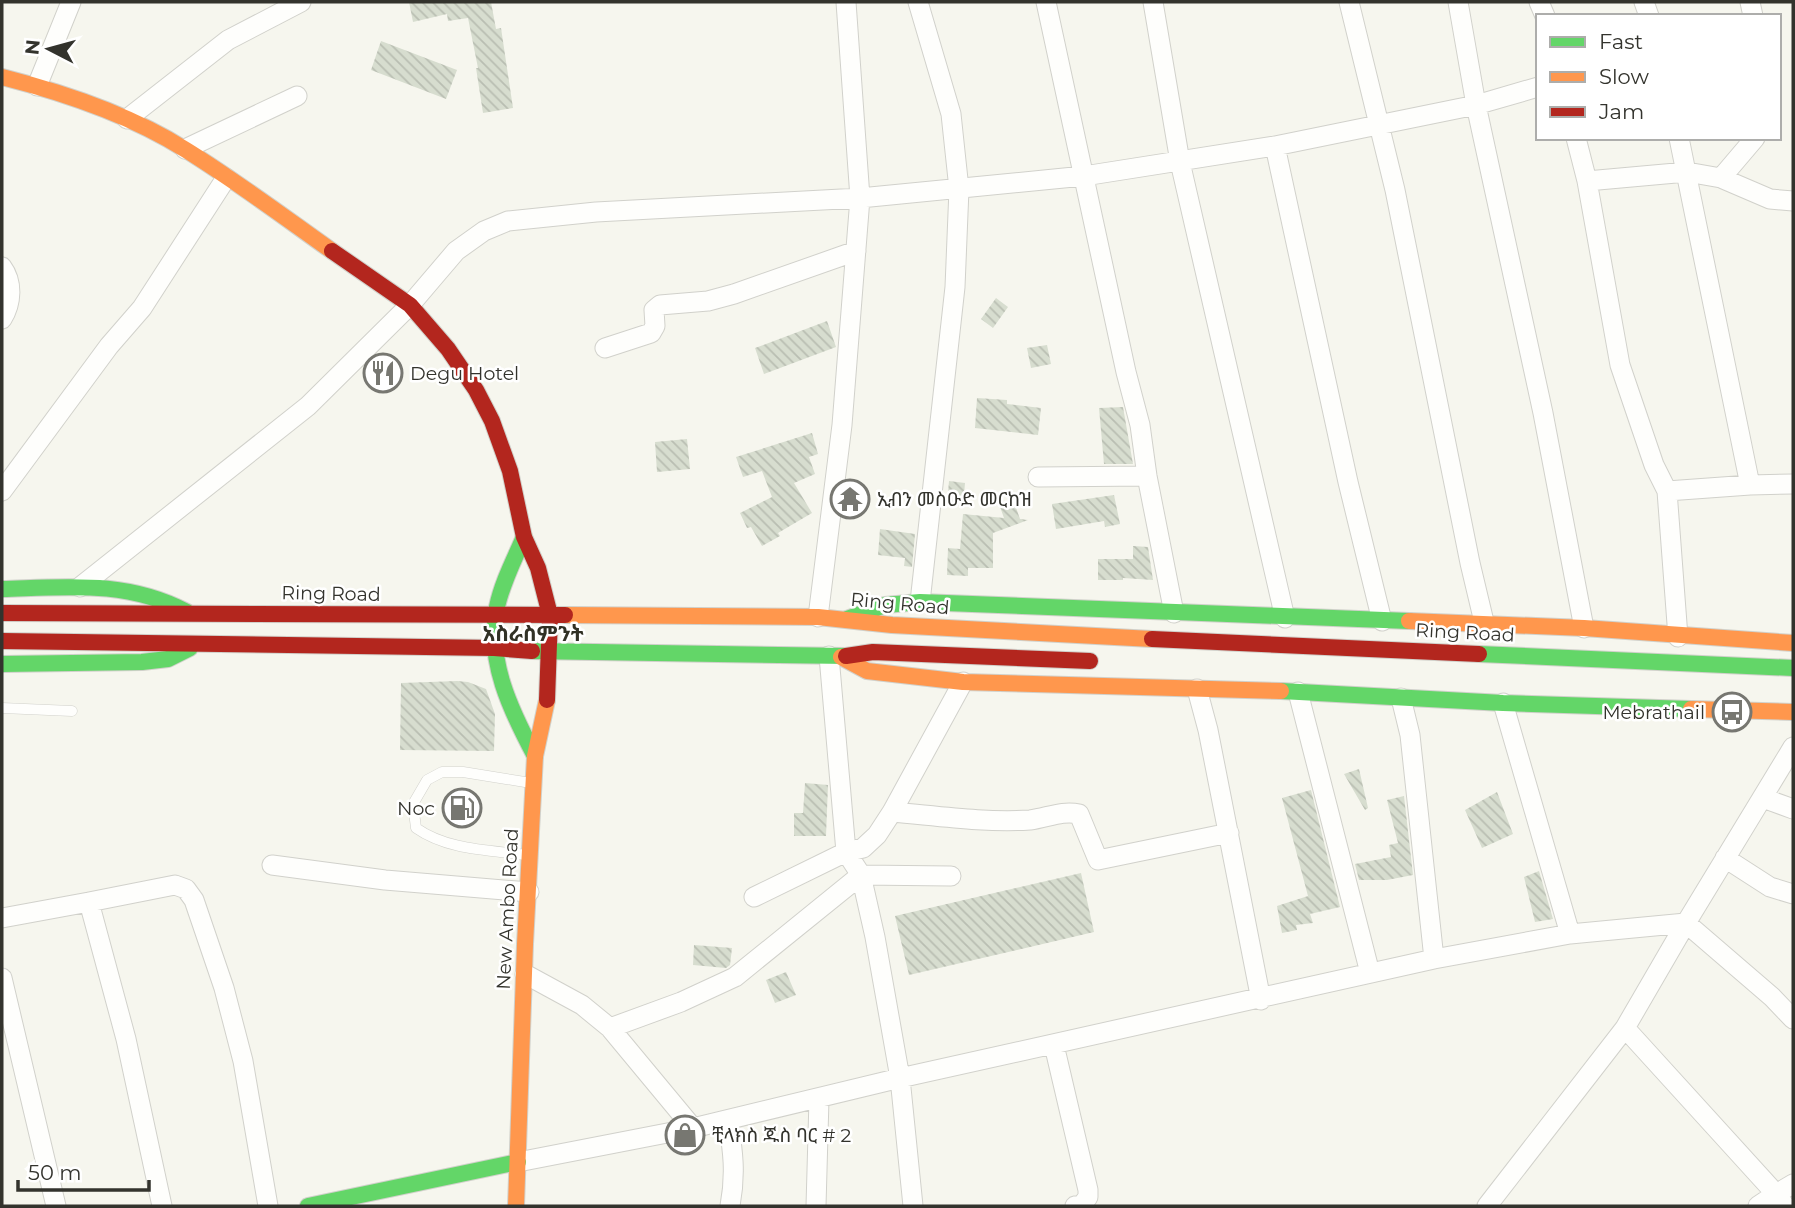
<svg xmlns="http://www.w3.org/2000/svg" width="1795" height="1208" viewBox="0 0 1795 1208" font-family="Montserrat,'Noto Sans Ethiopic',sans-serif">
<defs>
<pattern id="building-back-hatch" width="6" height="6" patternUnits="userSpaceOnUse" patternTransform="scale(1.75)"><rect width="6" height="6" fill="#d7ddcf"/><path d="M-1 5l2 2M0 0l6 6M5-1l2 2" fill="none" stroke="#b9beb2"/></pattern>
</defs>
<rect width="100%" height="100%" fill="#f6f6ee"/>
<path fill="url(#building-back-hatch)" d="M 409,2 L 491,2 L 496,29 L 501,28 L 513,108 L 483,113 L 476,68 L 478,68 L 468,18 L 448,21 L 447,14 L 413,22 Z
M 381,41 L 457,70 L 446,99 L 371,70 Z
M 996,298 L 1008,307 L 993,328 L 981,319 Z
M 827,321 L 836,347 L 764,374 L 755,348 Z
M 1047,345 L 1051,364 L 1031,368 L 1027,348 Z
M 977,398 L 1007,400 L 1007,404 L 1041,408 L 1038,435 L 975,428 Z
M 1123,407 L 1133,464 L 1104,464 L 1099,408 Z
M 812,433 L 818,454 L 809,457 L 815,474 L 794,483 L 812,513 L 778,533 L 780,536 L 762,546 L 751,527 L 747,528 L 740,513 L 772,497 L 762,471 L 743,477 L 736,457 Z
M 687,439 L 690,469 L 657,472 L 655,442 Z
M 949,481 L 965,483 L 963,506 L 947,504 Z
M 1114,495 L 1120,524 L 1105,527 L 1104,521 L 1056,529 L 1052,504 Z
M 1013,499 L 1020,519 L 1028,520 L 993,533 L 993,568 L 968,568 L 968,576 L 947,575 L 948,548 L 960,549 L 963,514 L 1004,518 L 999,504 Z
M 880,529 L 915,534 L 912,567 L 904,566 L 905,558 L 878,555 Z
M 1133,546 L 1148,547 L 1153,580 L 1123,578 L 1123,580 L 1098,580 L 1098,559 L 1133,559 Z
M 457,681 L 468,682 L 486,689 L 495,714 L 494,751 L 400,750 L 401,683 Z
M 1359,769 L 1368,808 L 1365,810 L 1344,774 Z
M 805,783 L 828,785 L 826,836 L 794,836 L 794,813 L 803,813 Z
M 1311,790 L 1340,907 L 1310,914 L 1313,923 L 1296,925 L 1297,930 L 1282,933 L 1277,906 L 1308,896 L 1282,798 Z
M 1497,792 L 1513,834 L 1482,848 L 1465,810 Z
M 1404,796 L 1413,875 L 1387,880 L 1359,880 L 1355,864 L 1391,857 L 1389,845 L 1398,843 L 1387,800 Z
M 1539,871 L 1553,919 L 1535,922 L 1524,877 Z
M 1081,873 L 1094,932 L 909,975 L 895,916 Z
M 694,945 L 732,948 L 730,965 L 726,968 L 693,965 Z
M 786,972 L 796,995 L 775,1003 L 766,980 Z"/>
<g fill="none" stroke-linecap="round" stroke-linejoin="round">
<defs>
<path id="lane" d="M 2,708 L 72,711
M 526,855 C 489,850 447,850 416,828 L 413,804 L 427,780 L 442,772 L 463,772 L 531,783"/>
<path id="street" d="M 918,2 L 951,114 L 959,189 L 955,287 L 920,602
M 1046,2 L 1126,372 L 1140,425 L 1147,476 L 1174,613
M 1153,2 L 1180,162 L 1285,618
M 1349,2 L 1395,190 L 1470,563 L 1485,626
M 1458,2 L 1476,105 L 1543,413 L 1584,628
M 1539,2 L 1545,16
M 1644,2 L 1649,16
M 1750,2 L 1753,16
M 37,86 L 71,2
M 127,119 L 228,40 L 301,2
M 1576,138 L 1587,181 L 1620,365 L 1654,465 L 1667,491 L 1678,637
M 1679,138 L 1750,485 L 1793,484
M 1275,146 L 1348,482 L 1382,621
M 185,149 L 297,96
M 1721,178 L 1755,138
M 1587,181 L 1687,172 L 1721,178 L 1770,199 L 1793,201
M 2,267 C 13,282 12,303 2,319
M 605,348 L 651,333 L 655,326 L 654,310 L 660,305 L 708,301 L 734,294 L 856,251
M 1038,477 L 1147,476
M 2,491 L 109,346 L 142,308 L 226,178
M 1667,491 L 1750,485
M 80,587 L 308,406 L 410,305 L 456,251 L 484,231 L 508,221 L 596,212 L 860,198 L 1084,176 L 1275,146 L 1476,105 L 1538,87
M 818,617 L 842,425 L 860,198 L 846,2
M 1197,689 L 1208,730 L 1261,1000
M 1298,692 L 1370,973
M 1401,698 L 1410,735 L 1434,959
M 1503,703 L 1570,934
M 1763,798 L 1793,809
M 892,812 C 938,816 985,823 1030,820 C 1047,818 1062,810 1079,814 L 1098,860 L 1229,833
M 1725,858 L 1770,887 L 1793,894
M 272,865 L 385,880 L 529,892
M 754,897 L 846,852 L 863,848 L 877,835 L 892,812 L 963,682
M 89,902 L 175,885 L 186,889 L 194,900 L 224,988 L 243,1061 L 268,1206
M 2,918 L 89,902 L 126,1039 L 162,1206
M 525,974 L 582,1005 L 610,1028 L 693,1128
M 2,978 L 56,1206
M 610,1028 L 681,1002 L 735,977 L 861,875 L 951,876
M 1625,1028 L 1776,1194 L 1758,1206
M 1054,1045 L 1088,1190 L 1088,1197 L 1082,1205 L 1075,1206
M 728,1120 C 733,1151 736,1174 730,1206
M 518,1162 L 693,1128 L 900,1078 L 875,937 L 861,875 L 846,852 L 829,656
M 816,1206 L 819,1099
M 913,1206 L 900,1078 L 1434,959 L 1570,934 L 1686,923 L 1772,997 L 1793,1019
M 1487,1206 L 1625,1028 L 1686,923 L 1793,747
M 1785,1206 L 1776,1194 L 1793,1184"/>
<path id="fast" d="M 524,537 C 514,560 502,583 497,607 C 486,660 511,711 535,756
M 2,589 C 67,587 127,580 187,612
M 847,619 L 885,605 L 920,602 L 1409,621
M 532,651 L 846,656
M 1479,654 L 1793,668
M 2,664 L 142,662 L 168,659 L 190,648
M 1281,691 L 1503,703 L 1691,709
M 308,1206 L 518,1162"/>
<path id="slow" d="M 2,77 C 65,93 131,115 186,150 C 236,181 284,217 332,251
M 565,615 L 818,617 L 892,625 L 1152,639
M 1409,621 L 1584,628 L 1793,643
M 841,657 L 867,671 L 963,682 L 1281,691
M 1691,709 L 1793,712
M 516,1206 L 525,944 L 535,756 L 547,700"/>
<path id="jam" d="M 332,251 L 410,305 L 448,349 L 476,390 L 492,421 L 510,471 L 524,537 L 538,568 L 550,615 L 547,700
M 2,613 L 565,615
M 1152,639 L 1479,654
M 2,641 L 494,648 L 532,651
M 846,656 L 873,652 L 1090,661"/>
</defs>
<use href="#lane" stroke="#d1d1cb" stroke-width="11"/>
<use href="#street" stroke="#d1d1cb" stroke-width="21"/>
<use href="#fast" stroke="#d1d1cb" stroke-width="18"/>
<use href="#slow" stroke="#d1d1cb" stroke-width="18"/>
<use href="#jam" stroke="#d1d1cb" stroke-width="18"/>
<use href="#lane" stroke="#fefefc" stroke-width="10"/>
<use href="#street" stroke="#fefefc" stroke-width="19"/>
<use href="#fast" stroke="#63d668" stroke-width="16"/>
<use href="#slow" stroke="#ff974d" stroke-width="16"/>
<use href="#jam" stroke="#b3261e" stroke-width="16"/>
</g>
<defs>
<symbol id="restaurant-ring" viewBox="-11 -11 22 22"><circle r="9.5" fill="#fff" stroke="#777771" stroke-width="1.5"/><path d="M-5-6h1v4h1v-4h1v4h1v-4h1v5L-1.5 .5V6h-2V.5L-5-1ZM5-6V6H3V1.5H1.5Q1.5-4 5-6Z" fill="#777771"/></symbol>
<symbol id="temple-ring" viewBox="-11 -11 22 22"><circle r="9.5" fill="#fff" stroke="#777771" stroke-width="1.5"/><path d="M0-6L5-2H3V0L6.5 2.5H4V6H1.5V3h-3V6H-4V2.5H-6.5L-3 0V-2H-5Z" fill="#777771"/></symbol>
<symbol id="bus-ring" viewBox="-11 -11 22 22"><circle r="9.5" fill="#fff" stroke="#777771" stroke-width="1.5"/><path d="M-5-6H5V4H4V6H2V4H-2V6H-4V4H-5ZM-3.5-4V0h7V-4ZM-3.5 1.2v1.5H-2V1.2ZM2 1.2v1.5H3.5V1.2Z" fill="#777771"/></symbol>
<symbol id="fuel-ring" viewBox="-11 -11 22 22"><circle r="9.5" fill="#fff" stroke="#777771" stroke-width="1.5"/><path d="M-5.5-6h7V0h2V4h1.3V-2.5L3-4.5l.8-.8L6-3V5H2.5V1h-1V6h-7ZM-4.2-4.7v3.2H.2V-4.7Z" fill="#777771"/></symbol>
<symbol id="shop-ring" viewBox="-11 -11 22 22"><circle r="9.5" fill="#fff" stroke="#777771" stroke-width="1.5"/><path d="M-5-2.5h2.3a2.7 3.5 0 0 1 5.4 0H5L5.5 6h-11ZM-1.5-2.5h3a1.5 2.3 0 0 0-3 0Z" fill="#777771"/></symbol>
</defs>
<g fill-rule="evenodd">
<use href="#restaurant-ring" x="361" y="351" width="44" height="44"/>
<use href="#temple-ring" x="828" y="477" width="44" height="44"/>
<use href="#bus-ring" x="1710" y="690" width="44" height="44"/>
<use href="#fuel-ring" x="440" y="786" width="44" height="44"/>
<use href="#shop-ring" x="663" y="1113" width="44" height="44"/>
</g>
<g text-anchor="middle" stroke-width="5" stroke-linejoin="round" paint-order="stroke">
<g font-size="19" fill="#33332d" stroke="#fff" text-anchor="start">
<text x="410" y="380">Degu Hotel</text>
<text x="877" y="506">ኢብን መስዑድ መርከዝ</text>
<text x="1705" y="719" text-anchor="end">Mebrathail</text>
<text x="435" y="815" text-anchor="end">Noc</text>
<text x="712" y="1142">ቺላክስ ጁስ ባር # 2</text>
</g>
<g font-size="19" fill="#33332d" stroke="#fff">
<text transform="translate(331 593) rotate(1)" y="7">Ring Road</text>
<text transform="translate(900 603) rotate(5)" y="7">Ring Road</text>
<text transform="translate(1465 632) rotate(3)" y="7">Ring Road</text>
<text transform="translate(507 909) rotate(-87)" y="7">New Ambo Road</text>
</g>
<g font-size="21" font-weight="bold" fill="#313125" stroke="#fff">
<text x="533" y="641">አስራስምንት</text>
</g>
</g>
<rect width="1795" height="1208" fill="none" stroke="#33332d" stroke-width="7"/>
<rect x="1536" y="14" width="245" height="126" fill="#ffffff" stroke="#adadab" stroke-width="2"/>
<rect x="1550" y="37" width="35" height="10" fill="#63d668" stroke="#adadab" stroke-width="2"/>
<text x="1599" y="49" font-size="21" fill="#33332d">Fast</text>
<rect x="1550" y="72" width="35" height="10" fill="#ff974d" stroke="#adadab" stroke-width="2"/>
<text x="1599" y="84" font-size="21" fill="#33332d">Slow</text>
<rect x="1550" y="107" width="35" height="10" fill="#b3261e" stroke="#adadab" stroke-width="2"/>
<text x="1599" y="119" font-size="21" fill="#33332d">Jam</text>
<g transform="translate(49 49) rotate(276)" stroke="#ffffff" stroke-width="5" paint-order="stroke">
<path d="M0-5L12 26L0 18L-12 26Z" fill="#33332d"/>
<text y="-10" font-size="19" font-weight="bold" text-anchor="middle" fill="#33332d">N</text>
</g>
<path d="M18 1180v10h131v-10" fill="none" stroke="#33332d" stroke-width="3.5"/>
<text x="28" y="1180" font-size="21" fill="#33332d" stroke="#ffffff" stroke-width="5" paint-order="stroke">50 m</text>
</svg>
